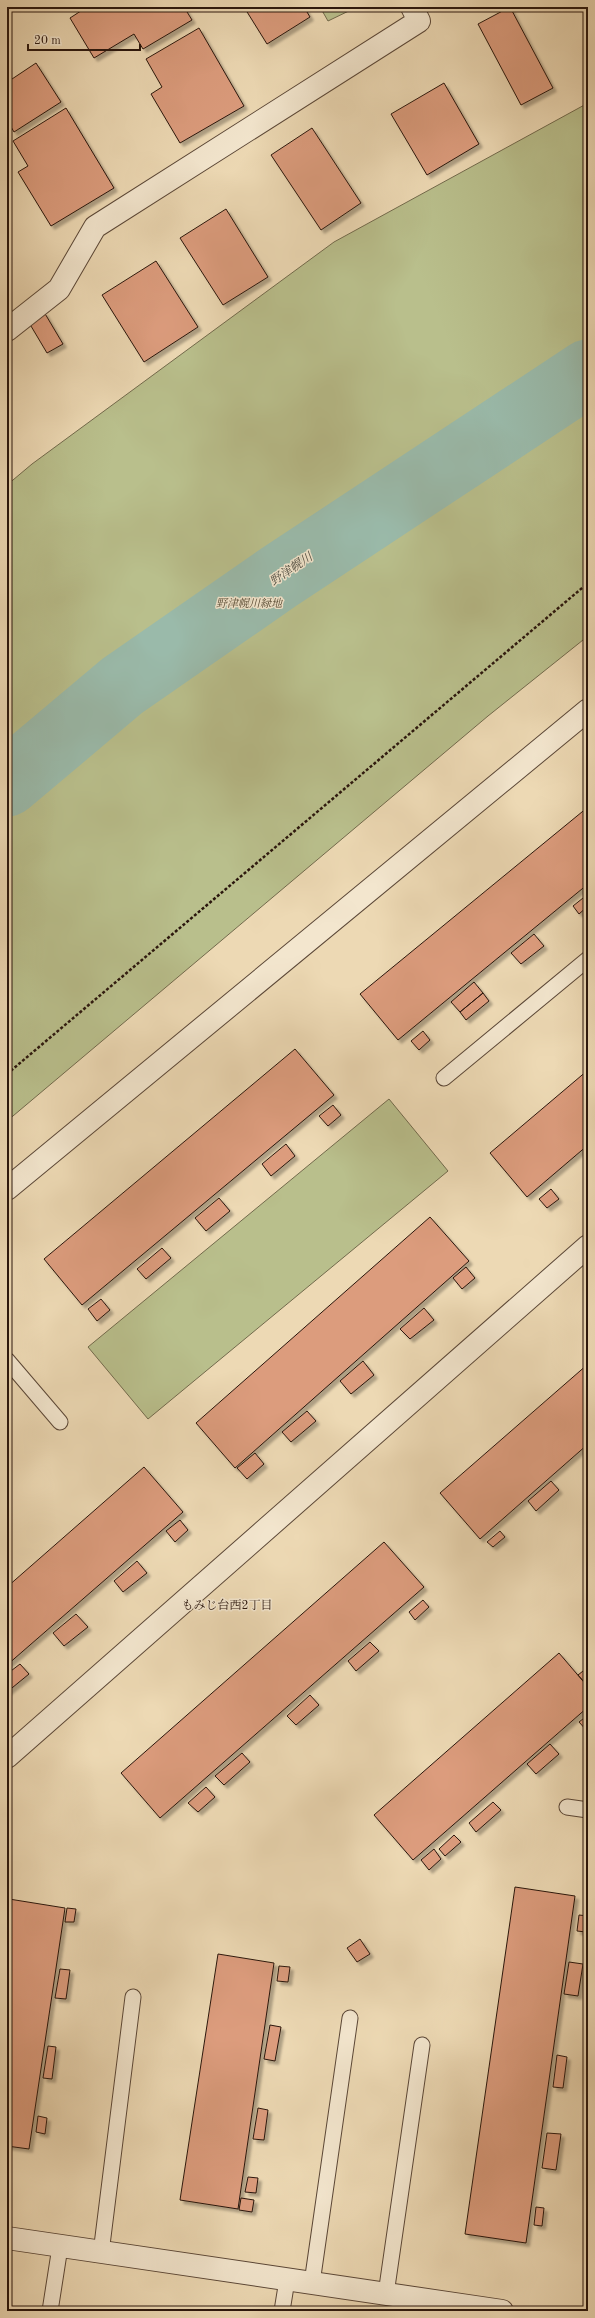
<svg xmlns="http://www.w3.org/2000/svg" width="595" height="2318" viewBox="0 0 595 2318" font-family="'Old Standard TT','Noto Serif JP',serif">
<defs>
<filter id="shadow"><feDropShadow dx="3.5" dy="3.5" stdDeviation="1" flood-color="#0004"/></filter>
</defs>
<rect width="100%" height="100%" fill="#edd9b4"/>
<filter id="stains"><feTurbulence type="fractalNoise" baseFrequency=".005" numOctaves="4"/><feColorMatrix values="0 0 0 0 .2 0 0 0 0 .09 0 0 0 0 .02 0 0 0 .5 -.17"/></filter>
<radialGradient id="worn" r=".72"><stop offset=".6" stop-color="#630" stop-opacity="0"/><stop offset="1" stop-color="#630" stop-opacity=".3"/></radialGradient>
<path fill="#b9bf8c" stroke="#726a4c" d="M 320,7 L 357,7 L 328,21 Z
M 588,103 L 588,636 L 488,716 L 7,1121 L 7,485 L 32,464 L 334,242 Z
M 389,1099 L 448,1171 L 148,1419 L 88,1347 Z"/>
<g fill="none" stroke-linecap="round" stroke-linejoin="round">
<path stroke="#9abaaa" stroke-width="67" d="M 7,783 L 122,686 L 279,577 L 588,373"/>
</g>
<path fill="#dc9c7d" stroke="#2a160d" filter="url(#shadow)" d="M 87,7 L 184,7 L 192,20 L 143,49 L 134,34 L 94,58 L 70,18 Z
M 244,7 L 304,7 L 310,17 L 267,44 Z
M 510,7 L 553,88 L 521,105 L 478,24 Z
M 199,28 L 244,106 L 180,143 L 151,94 L 162,87 L 146,59 Z
M 36,63 L 61,102 L 14,132 L 7,120 L 7,78 L 9,81 Z
M 444,83 L 479,144 L 427,175 L 391,114 Z
M 66,108 L 114,188 L 51,226 L 18,172 L 28,166 L 13,141 Z
M 312,128 L 361,203 L 321,230 L 271,155 Z
M 226,209 L 268,277 L 223,305 L 180,238 Z
M 156,261 L 198,327 L 144,362 L 102,295 Z
M 44,312 L 63,344 L 47,353 L 28,321 Z
M 588,807 L 588,884 L 398,1040 L 360,994 Z
M 588,894 L 588,906 L 579,914 L 573,906 Z
M 534,934 L 544,946 L 521,964 L 511,953 Z
M 474,982 L 483,993 L 460,1012 L 451,1002 Z
M 483,993 L 489,1001 L 466,1020 L 460,1012 Z
M 423,1031 L 430,1040 L 419,1050 L 411,1041 Z
M 295,1049 L 334,1095 L 82,1305 L 44,1259 Z
M 588,1070 L 588,1145 L 527,1197 L 490,1153 Z
M 333,1105 L 341,1115 L 328,1126 L 319,1116 Z
M 286,1144 L 295,1156 L 271,1176 L 262,1164 Z
M 551,1189 L 559,1199 L 547,1208 L 539,1199 Z
M 219,1198 L 230,1211 L 206,1231 L 195,1218 Z
M 430,1217 L 469,1261 L 235,1468 L 196,1423 Z
M 162,1248 L 171,1258 L 146,1279 L 137,1269 Z
M 466,1267 L 475,1278 L 462,1289 L 453,1278 Z
M 101,1299 L 110,1310 L 97,1321 L 88,1309 Z
M 424,1308 L 434,1320 L 410,1339 L 400,1329 Z
M 363,1361 L 374,1375 L 351,1394 L 340,1381 Z
M 588,1364 L 588,1444 L 480,1539 L 440,1493 Z
M 307,1411 L 316,1421 L 291,1442 L 282,1432 Z
M 255,1453 L 264,1464 L 247,1479 L 237,1468 Z
M 144,1467 L 183,1512 L 7,1665 L 7,1587 Z
M 551,1481 L 559,1490 L 536,1511 L 528,1501 Z
M 180,1520 L 188,1530 L 175,1542 L 166,1531 Z
M 500,1531 L 505,1537 L 493,1547 L 487,1542 Z
M 384,1542 L 424,1587 L 160,1818 L 121,1773 Z
M 137,1561 L 147,1573 L 123,1592 L 114,1581 Z
M 423,1600 L 429,1607 L 415,1620 L 409,1612 Z
M 76,1614 L 88,1627 L 64,1646 L 53,1633 Z
M 370,1642 L 379,1651 L 356,1671 L 348,1661 Z
M 559,1653 L 588,1687 L 588,1707 L 413,1860 L 374,1815 Z
M 20,1664 L 29,1674 L 7,1692 L 7,1674 Z
M 588,1667 L 588,1686 L 578,1675 Z
M 310,1695 L 319,1705 L 296,1725 L 287,1716 Z
M 588,1715 L 588,1732 L 579,1722 Z
M 550,1744 L 559,1754 L 536,1774 L 527,1764 Z
M 242,1753 L 250,1762 L 224,1785 L 215,1776 Z
M 206,1787 L 215,1797 L 198,1812 L 188,1803 Z
M 493,1802 L 501,1810 L 476,1832 L 469,1823 Z
M 454,1835 L 461,1842 L 445,1856 L 439,1849 Z
M 434,1849 L 441,1859 L 429,1870 L 421,1860 Z
M 515,1887 L 575,1896 L 526,2243 L 465,2234 Z
M 9,1899 L 65,1908 L 29,2149 L 7,2146 L 7,1915 Z
M 67,1908 L 76,1909 L 74,1922 L 65,1922 Z
M 579,1915 L 588,1916 L 586,1932 L 577,1931 Z
M 360,1939 L 370,1954 L 357,1962 L 347,1948 Z
M 218,1954 L 274,1963 L 238,2209 L 180,2200 Z
M 569,1962 L 583,1964 L 578,1996 L 564,1994 Z
M 279,1966 L 290,1967 L 288,1982 L 277,1981 Z
M 60,1969 L 70,1970 L 66,1999 L 55,1998 Z
M 270,2025 L 281,2027 L 275,2061 L 264,2059 Z
M 48,2046 L 56,2047 L 52,2079 L 43,2078 Z
M 557,2055 L 567,2057 L 563,2088 L 553,2087 Z
M 258,2108 L 268,2110 L 264,2140 L 253,2139 Z
M 38,2116 L 47,2118 L 45,2134 L 36,2132 Z
M 547,2133 L 561,2134 L 556,2170 L 542,2168 Z
M 248,2177 L 258,2178 L 256,2193 L 245,2192 Z
M 241,2198 L 254,2200 L 252,2212 L 239,2210 Z
M 536,2207 L 544,2208 L 542,2226 L 534,2225 Z"/>
<g fill="none" stroke-linecap="round" stroke-linejoin="round">
<defs>
<path id="service" d="M 444,1078 L 588,959
M 7,1360 L 60,1422
M 567,1807 L 588,1810
M 101,2253 L 133,1997
M 312,2283 L 350,2018
M 386,2294 L 422,2045
M 50,2311 L 60,2247
M 282,2311 L 287,2280"/>
<path id="minor" d="M 7,330 L 59,289 L 95,227 L 419,21 L 412,7
M 7,1189 L 588,710
M 7,1757 L 588,1246"/>
<path id="tertiary" d="M 7,2238 L 502,2311"/>
</defs>
<use href="#service" stroke="#5b4737" stroke-width="17"/>
<use href="#minor" stroke="#5b4737" stroke-width="24"/>
<use href="#tertiary" stroke="#5b4737" stroke-width="24"/>
<path stroke="#2a160d" stroke-width="2.5" stroke-dasharray="3 2" stroke-linecap="butt" d="M 7,1074 L 588,583"/>
<use href="#service" stroke="#f3e6ce" stroke-width="15"/>
<use href="#minor" stroke="#f3e6ce" stroke-width="22"/>
<use href="#tertiary" stroke="#f3e6ce" stroke-width="22"/>
</g>
<g text-anchor="middle" stroke-width="3" stroke-linejoin="round" paint-order="stroke">
<g font-size="11" font-style="italic" fill="#554933" stroke="#f3e6ce">
<text x="249" y="607">野津幌川緑地</text>
</g>
<g font-size="12" font-style="italic" fill="#514f44" stroke="#f3e6ce">
<text transform="translate(291 569) rotate(-34)" y="4">野津幌川</text>
</g>
<g font-size="12" fill="#2a160d" stroke="#f3e6ce">
<text x="227" y="1609">もみじ台西2丁目</text>
</g>
</g>
<rect width="595" height="2318" fill="none" stroke="#edd9b4" stroke-width="24"/>
<rect x="8" y="8" width="579" height="2302" fill="none" stroke="#2a160d" stroke-width="2"/>
<rect x="12" y="12" width="571" height="2294" fill="none" stroke="#2a160d"/>
<path d="M28 44v6h112v-6" fill="none" stroke="#2a160d" stroke-width="2"/>
<text x="34" y="44" font-size="12" fill="#2a160d" stroke="#f3e6ce" stroke-width="3" paint-order="stroke">20 m</text>
<rect width="100%" height="100%" filter="url(#stains)"/>
<rect width="100%" height="100%" fill="url(#worn)"/>
</svg>
